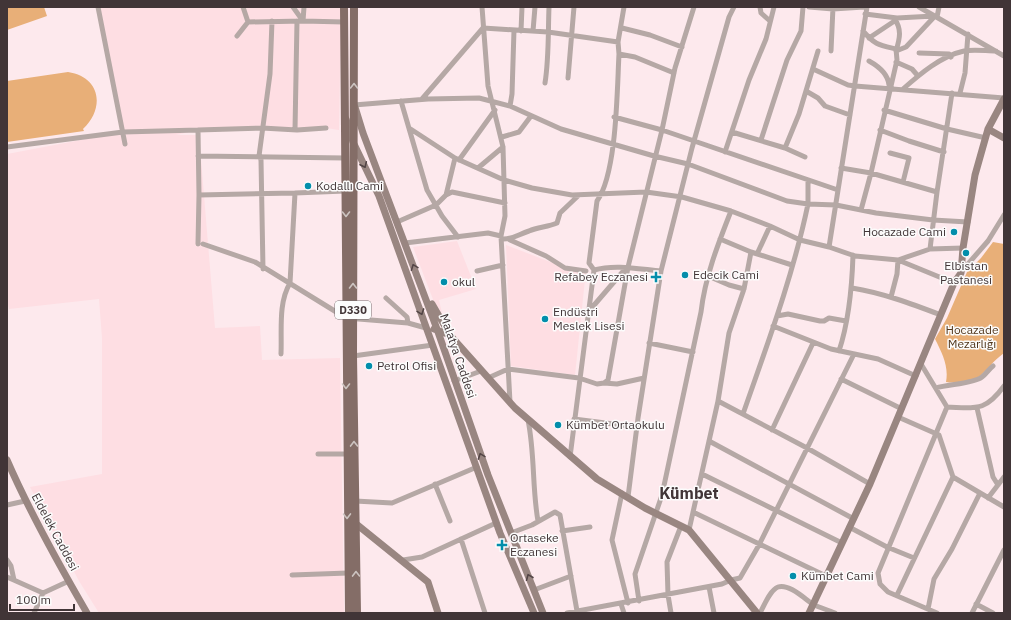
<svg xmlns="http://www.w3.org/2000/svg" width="1011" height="620" viewBox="0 0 1011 620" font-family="'IBM Plex Sans',sans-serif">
<rect width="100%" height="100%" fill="#fde9ed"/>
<path fill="#fedee3" d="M 98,7 L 341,7 L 339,130 L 326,128 L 198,130 L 176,135 L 199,135 L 215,328 L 260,326 L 262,360 L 340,358 L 344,613 L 99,613 L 79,581 L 30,487 L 102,474 L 102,338 L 99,299 L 9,309 L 7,301 L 7,154 L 123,132 Z
M 457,241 L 476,289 L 439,300 L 442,313 L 434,302 L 413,247 Z
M 506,245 L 553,263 L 586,270 L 575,375 L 511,366 Z"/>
<path fill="#e8af78" d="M 7,7 L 44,7 L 47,16 L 7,30 Z
M 68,72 C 101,77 105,108 83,129 L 84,131 L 7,142 L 7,81 Z
M 993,242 L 1004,244 L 1004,353 C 980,371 983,387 946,382 C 949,366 942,353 935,339 L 947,318 L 967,272 L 981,258 Z"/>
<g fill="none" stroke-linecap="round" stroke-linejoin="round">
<path stroke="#b5a8a5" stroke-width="5" d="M 98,7 L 125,144
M 243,7 L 248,22
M 293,7 L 303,21 L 344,22
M 482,7 L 488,86 L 503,147 L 505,216 L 501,236 L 510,402
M 760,7 L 761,13 L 770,21
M 809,7 L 833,9 L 864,7
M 919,7 L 1004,56
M 865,14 L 897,18 L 934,16
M 937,17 L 939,7
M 894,18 C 902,29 900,38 896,51
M 622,28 L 650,35 L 682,47
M 521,31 L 522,7
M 533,31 L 535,7
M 237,36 L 248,22 L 303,21 L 304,7
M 869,38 L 896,20
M 831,51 L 833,7
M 896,51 L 906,47 L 935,16
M 919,53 L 949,54 L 951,57
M 619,54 L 635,57 L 674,73
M 869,61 C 878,66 888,74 889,85
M 896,62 L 912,69 L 918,76
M 813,69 L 848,85 L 855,86 L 1004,98
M 568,78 L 574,7
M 545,83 C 549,58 548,33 549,7
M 903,89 C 920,74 941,56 964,51 C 974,49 986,51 996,51
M 806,91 L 818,98 L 825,106 L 850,115
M 960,93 L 965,73 L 968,34
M 422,99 L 483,28 L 548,32 L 618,42
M 401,101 L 427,190 L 442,216 L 458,237
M 354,105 L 428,99 L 479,98 L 510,106 L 561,129 L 654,156 L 688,164 L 787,201 L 808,204 L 808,180
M 510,106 L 512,94 L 514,30
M 884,110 L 947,129 L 986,138
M 614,117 L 662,130 L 838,190
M 409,128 L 455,158 L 504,180 L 532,188 L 572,195 L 646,192 L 682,197 L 731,211 L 770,226 L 800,240 L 829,247 L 855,256 L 898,260 L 954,283
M 295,130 L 297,21
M 880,130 L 909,141 L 944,152
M 732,132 L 785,148 L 805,157
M 502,137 L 519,132 L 531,116
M 761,140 L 787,60 L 801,31 L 803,7
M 7,147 L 123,132 L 198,130
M 785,148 L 799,114 L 818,51
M 725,152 L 749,80 L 766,39 L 774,7
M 890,153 L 909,158 L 903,182
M 198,156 L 345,158
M 459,160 L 495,110
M 478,168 L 503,147
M 841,168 L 871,173 L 937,192
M 199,195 L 198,130 L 262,128 L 297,130 L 326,128
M 446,195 L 455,158
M 861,210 L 871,173 L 897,60 L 896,49 C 879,45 875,45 863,31
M 397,222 L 436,205 L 446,195 L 452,192 L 505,203
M 502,239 C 512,240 519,234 529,231 C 538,227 548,227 557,223 L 560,213 L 579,195
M 720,239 L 751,252 L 792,265
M 510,240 L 546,256 L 565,268 L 586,271
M 405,243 L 488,233 L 501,236
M 198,244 L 199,195 L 295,193
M 203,244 L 255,262 L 346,318 L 408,323 L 426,328
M 829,247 L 867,7
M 930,249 L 937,192 L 952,93
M 757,254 L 770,226
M 263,269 L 261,160 L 259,156 L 270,74 L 272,21
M 594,270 C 615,264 639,269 661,271
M 477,271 L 503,265
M 961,272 L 988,241 L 1004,215
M 708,276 L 729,285 L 744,289
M 852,288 C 883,293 912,304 941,315
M 891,297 L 897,274 L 898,260 L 930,249 L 963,248
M 386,298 L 407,317 L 408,323
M 589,311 L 626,268
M 777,316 L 788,314 L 820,321 L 824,321 L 829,318 L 846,321
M 773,326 L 831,349 L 878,359 L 916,376
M 649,343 L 693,352
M 839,351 C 849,321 852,287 853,255
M 281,354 C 282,331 278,303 290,283 L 295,193 L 345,191
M 353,356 L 433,345
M 921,364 L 947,407 L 878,573 L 880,584 L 888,592 L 937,613
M 488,378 L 508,369 L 579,378 L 597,384 L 604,383 L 608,380 L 628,267 L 662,130 L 675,68 L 694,7
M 841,379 L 902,409
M 454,381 L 481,371
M 604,383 L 617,384 L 644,378
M 936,388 C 948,384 973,384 982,377 C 986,374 989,369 993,366
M 718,401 L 807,448 L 870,484
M 947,407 C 976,408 985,412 1004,386
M 977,408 L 993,477 L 998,485
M 743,414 C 767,345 793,276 808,204 L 836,205 L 876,213 L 933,220 L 968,222
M 898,417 L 939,435 L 953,477 L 1004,507
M 574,419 L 637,427
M 528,420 C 535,454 532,488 538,521
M 772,430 L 813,343
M 709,441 L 854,519
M 318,454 L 346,454
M 570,457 L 594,270 L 589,263 L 597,201 C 617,173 617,90 619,54 L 618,42 L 624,7
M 702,474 L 842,543
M 435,484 L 450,521
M 622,493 L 612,540 L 628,603
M 628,497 L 638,418 L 661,271 L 692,148 L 729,17 L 734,7
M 988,498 L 1004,477
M 355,501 L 392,503 L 477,467
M 7,505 L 25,501
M 693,512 L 826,576
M 849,527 L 887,547 L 914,558
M 689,530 L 718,401 L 729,333 L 744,289 L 751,252
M 562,531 L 590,527
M 511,533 L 532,525 L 555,512 L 560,515 L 577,611
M 461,539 L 485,613
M 7,560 L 11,566 L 14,580
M 403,560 L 422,557 L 496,523
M 292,575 L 348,573
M 7,577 L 43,593
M 709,587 L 714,613
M 534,590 L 571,576
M 897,595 L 953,477
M 639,601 L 635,574 L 662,495 L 701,312 C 705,277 718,244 731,211
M 621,604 L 624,613
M 976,604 L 993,613
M 928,609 L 934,579 L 952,549 L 980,493
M 34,613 L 43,593 L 69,581
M 567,613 L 722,584 L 731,580 L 740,578 L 759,545 L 854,354
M 671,613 L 668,595 L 667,562 L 681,526
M 760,613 C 764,606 770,590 778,587 C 789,583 806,600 814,605 C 821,608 828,610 835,613
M 972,613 L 1004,550"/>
<path stroke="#998681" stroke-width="7" d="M 355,107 L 363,133 L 437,329 L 488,475 L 543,613
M 346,119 L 353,142 L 379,196 L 500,533 L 534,613
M 988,129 L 1004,138
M 432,304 L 450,335
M 434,329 L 450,335 L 515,408 L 597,479 L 645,508 L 689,530 L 757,613
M 7,460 C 30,513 58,563 87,613
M 355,523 L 428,582 L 438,613
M 809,613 L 870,484 L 954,283 L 961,273 L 963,248 L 975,175 L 988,129 L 1004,99"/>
<path stroke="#846d67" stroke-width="8" d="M 344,7 L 349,613
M 354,7 L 353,356 L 357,613"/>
</g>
<defs><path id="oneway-chevron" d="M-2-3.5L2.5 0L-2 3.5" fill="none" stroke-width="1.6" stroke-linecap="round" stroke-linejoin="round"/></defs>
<g stroke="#ccc3c0">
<use href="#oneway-chevron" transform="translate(354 86) rotate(-90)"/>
<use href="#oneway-chevron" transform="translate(346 214) rotate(90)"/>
<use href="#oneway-chevron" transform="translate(353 286) rotate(-90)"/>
<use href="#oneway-chevron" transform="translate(346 386) rotate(90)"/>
<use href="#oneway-chevron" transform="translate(354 444) rotate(-91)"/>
<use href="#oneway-chevron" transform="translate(347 516) rotate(89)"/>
<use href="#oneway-chevron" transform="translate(356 574) rotate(-91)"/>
</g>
<g stroke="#534546">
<use href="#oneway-chevron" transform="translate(364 165) rotate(65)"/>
<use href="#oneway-chevron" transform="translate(414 267) rotate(-111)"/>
<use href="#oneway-chevron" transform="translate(421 312) rotate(70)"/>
<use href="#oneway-chevron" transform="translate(481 456) rotate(-110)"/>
<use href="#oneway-chevron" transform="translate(529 577) rotate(-112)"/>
</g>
<g fill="#028eab" stroke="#fcfcfc" stroke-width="1.5">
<circle cx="308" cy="186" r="4"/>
<circle cx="954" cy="232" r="4"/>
<circle cx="966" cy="253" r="4"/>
<circle cx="685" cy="275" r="4"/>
<path d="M654 271h4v4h4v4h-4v4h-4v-4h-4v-4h4z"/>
<circle cx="444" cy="282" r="4"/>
<circle cx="545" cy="319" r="4"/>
<circle cx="369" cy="366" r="4"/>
<circle cx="558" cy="425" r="4"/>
<path d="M500 539h4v4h4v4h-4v4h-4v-4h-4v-4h4z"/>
<circle cx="793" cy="576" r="4"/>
</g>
<g text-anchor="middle" stroke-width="3" stroke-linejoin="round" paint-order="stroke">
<rect fill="#fcfcfc" stroke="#797172" stroke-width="1" x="335" y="301" width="36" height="18" rx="3"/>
<g font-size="11" font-weight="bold" fill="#413537">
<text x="353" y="314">D330</text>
</g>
<g font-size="12" fill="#413537" stroke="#fcfcfc" text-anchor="start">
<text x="316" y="190">Kodallı Cami</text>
<text x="946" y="236" text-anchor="end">Hocazade Cami</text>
<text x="966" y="270" text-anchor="middle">Elbistan<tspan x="966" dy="14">Pastanesi</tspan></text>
<text x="693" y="279">Edecik Cami</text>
<text x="648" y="281" text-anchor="end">Refabey Eczanesi</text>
<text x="452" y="286">okul</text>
<text x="553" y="316">Endüstri<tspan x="553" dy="14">Meslek Lisesi</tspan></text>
<text x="377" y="370">Petrol Ofisi</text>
<text x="566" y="429">Kümbet Ortaokulu</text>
<text x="510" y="542">Ortaseke<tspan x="510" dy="14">Eczanesi</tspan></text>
<text x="801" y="580">Kümbet Cami</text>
</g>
<g font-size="12" fill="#51361b" stroke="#fcfcfc">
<text x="972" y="334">Hocazade<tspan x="972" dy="14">Mezarlığı</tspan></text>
</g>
<g font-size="12" fill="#413537" stroke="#fcfcfc">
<text transform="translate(458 356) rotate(71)" y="4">Malatya Caddesi</text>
<text transform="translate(55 532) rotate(62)" y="4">Eldelek Caddesi</text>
</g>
<g font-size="16" font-weight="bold" fill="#413537" stroke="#fcfcfc">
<text x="689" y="499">Kümbet</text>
</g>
</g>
<rect width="1011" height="620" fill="none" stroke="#413537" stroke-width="16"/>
<path d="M10 604v6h64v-6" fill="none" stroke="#413537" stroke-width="2"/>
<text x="16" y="604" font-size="12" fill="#413537" stroke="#fcfcfc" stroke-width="3" paint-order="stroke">100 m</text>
</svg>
